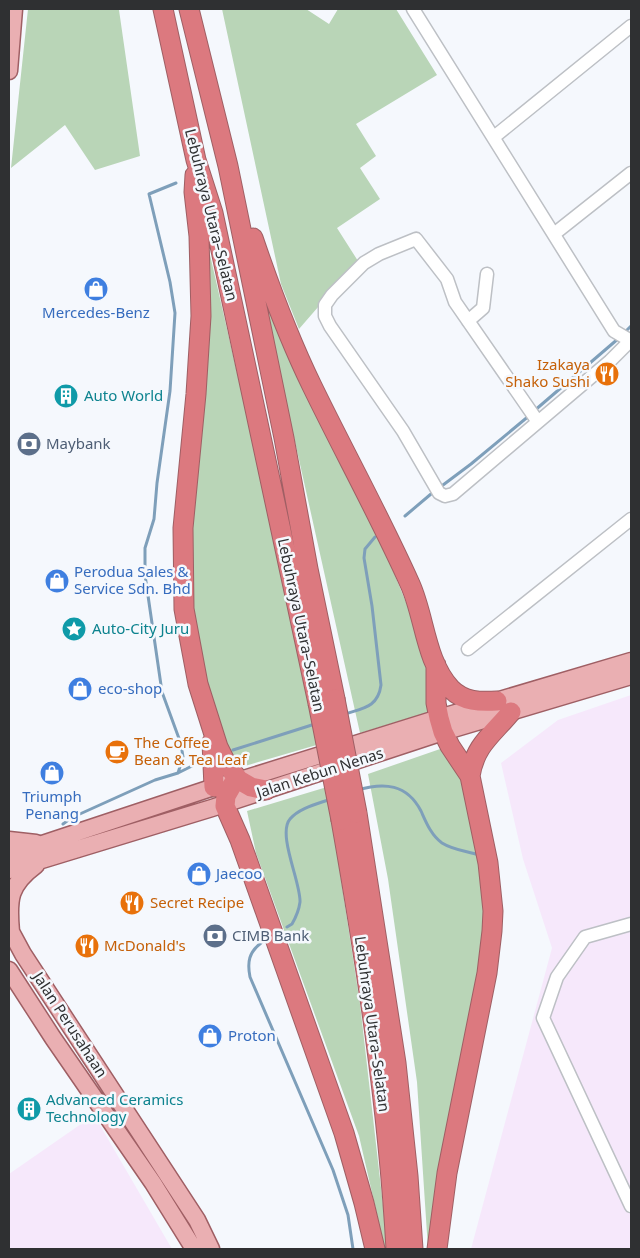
<svg xmlns="http://www.w3.org/2000/svg" width="640" height="1258" viewBox="0 0 640 1258" font-family="'Noto Sans',sans-serif">
<rect width="100%" height="100%" fill="#f5f8fd"/>
<path fill="#f6e8fb" d="M 631,695 L 631,1249 L 471,1249 L 552,948 L 523,859 L 501,763 L 558,720 Z
M 94,1115 L 172,1249 L 9,1249 L 9,1174 Z"/>
<path fill="#b9d5b7" d="M 28,9 L 119,10 L 140,156 L 95,170 L 65,125 L 11,168 Z
M 222,9 L 306,9 L 329,24 L 338,9 L 396,9 L 437,75 L 356,124 L 376,156 L 360,168 L 380,199 L 337,228 L 358,261 L 299,329 L 281,284 Z
M 208,246 L 287,591 L 320,744 L 238,768 L 225,751 L 193,634 L 187,578 Z
M 252,249 L 389,561 L 421,639 L 431,674 L 431,707 L 426,713 L 360,733 Z
M 443,748 L 464,784 L 476,820 L 487,941 L 428,1249 L 417,1082 L 388,879 L 368,774 Z
M 327,787 L 360,1004 L 388,1249 L 385,1249 L 359,1136 L 256,853 L 247,811 Z"/>
<g fill="none" stroke-linecap="round" stroke-linejoin="round">
<path stroke="#7e9fba" stroke-width="3" d="M 623,334 L 631,326
M 534,411 L 619,338
M 443,485 L 471,464 L 530,415
M 405,516 L 431,494
M 345,714 C 364,708 378,707 381,685 L 372,606 L 364,558 L 365,549 L 375,537
M 233,750 L 315,724
M 178,773 L 200,762
M 358,790 C 384,782 407,784 421,811 C 426,822 431,835 442,843 C 453,850 466,851 479,855
M 63,824 L 71,818 L 155,780 L 178,773 L 183,757 L 181,744 L 162,692 L 145,575 L 145,548 L 154,519 L 157,483 L 170,391 L 175,313 L 170,282 L 149,194 L 176,183
M 287,927 L 292,924 C 296,917 299,910 300,902 C 301,883 277,834 290,819 C 299,808 317,804 331,799
M 261,943 C 249,952 247,962 250,977 L 333,1170 L 348,1215 L 353,1249"/>
<defs>
<path id="minor" d="M 413,9 L 614,331 L 631,341
M 494,137 L 631,26
M 554,234 L 631,173
M 468,321 L 483,308 L 487,274
M 538,422 L 455,302 L 447,279 L 416,239 L 379,254 L 364,263 L 332,295 L 325,305 L 325,316 L 330,326 L 403,431 L 439,493 L 445,496 L 453,494 L 610,361 L 630,341
M 468,649 L 631,519
M 631,924 L 585,937 L 557,977 L 543,1018 L 631,1206"/>
<path id="major" d="M 9,71 L 14,9
M 9,840 L 36,843
M 9,855 L 214,787 L 234,782 L 439,718 L 631,661
M 9,870 L 212,808 L 443,732 L 631,676
M 9,928 L 23,954 L 197,1220 L 211,1249
M 11,932 C 8,899 9,885 36,865
M 9,970 L 53,1038 L 153,1183 L 194,1249"/>
<path id="highway" d="M 163,9 L 196,160 L 213,213 L 318,703
M 189,9 L 228,166 L 284,438 L 308,569 L 335,699
M 195,175 L 194,192 L 199,236 L 201,316 L 196,394 L 183,528 L 184,609 L 198,684 L 218,747 L 227,765 L 239,780 L 251,787 L 266,790
M 253,238 C 270,288 289,339 312,386 C 344,452 380,517 410,584 C 425,617 425,661 451,689 C 464,702 480,702 497,701
M 436,665 L 436,703 L 439,718 L 443,732 L 450,746 L 470,776 L 488,863 L 493,911 L 492,931 L 487,973 L 447,1173 L 437,1249
M 212,742 L 214,787
M 470,776 C 475,745 492,735 511,712
M 234,782 L 226,796 L 225,806 L 240,840 L 344,1133 L 364,1203 L 375,1249
M 357,813 L 396,1063 L 408,1176 L 413,1249
M 341,820 C 366,962 388,1105 396,1249"/>
</defs>
<use href="#minor" stroke="#bdc0c5" stroke-width="15"/>
<use href="#major" stroke="#9f5f64" stroke-width="19"/>
<use href="#highway" stroke="#9f5f64" stroke-width="21"/>
<use href="#minor" stroke="#fff" stroke-width="12"/>
<use href="#major" stroke="#eaafb2" stroke-width="16"/>
<use href="#highway" stroke="#dc797f" stroke-width="19"/>
<defs>
<path id="highway-bridge" d="M 335,699 L 357,813
M 318,703 L 341,820"/>
</defs>
<use href="#highway-bridge" stroke="#9f5f64" stroke-width="21" stroke-linecap="butt"/>
<use href="#highway-bridge" stroke="#dc797f" stroke-width="19"/>
</g>
<defs>
<symbol id="shop-disc" viewBox="-11 -11 22 22"><circle r="9.5" fill="#3f7fe0" stroke="#f5f8fd"/><path d="M-5-2.5h2.3a2.7 3.5 0 0 1 5.4 0H5L5.5 6h-11ZM-1.5-2.5h3a1.5 2.3 0 0 0-3 0Z" fill="#fff"/></symbol>
<symbol id="restaurant-disc" viewBox="-11 -11 22 22"><circle r="9.5" fill="#e8710a" stroke="#f5f8fd"/><path d="M-5-6h1v4h1v-4h1v4h1v-4h1v5L-1.5 .5V6h-2V.5L-5-1ZM5-6V6H3V1.5H1.5Q1.5-4 5-6Z" fill="#fff"/></symbol>
<symbol id="building-disc" viewBox="-11 -11 22 22"><circle r="9.5" fill="#0f9aa8" stroke="#f5f8fd"/><path d="M-4-6H4V6H1V3H-1V6H-4ZM-2.5-4.3h1.7v1.8h-1.7ZM.8-4.3h1.7v1.8H.8ZM-2.5-1h1.7V.8h-1.7ZM.8-1h1.7V.8H.8Z" fill="#fff"/></symbol>
<symbol id="bank-disc" viewBox="-11 -11 22 22"><circle r="9.5" fill="#5c6f8a" stroke="#f5f8fd"/><path d="M-6-4H6V4H-6ZM0-2.3a2.3 2.3 0 1 0 0 4.6a2.3 2.3 0 1 0 0-4.6Z" fill="#fff"/></symbol>
<symbol id="sight-disc" viewBox="-11 -11 22 22"><circle r="9.5" fill="#0f9aa8" stroke="#f5f8fd"/><path d="M0-6L1.8-2.2L6-1.7L2.9 1.2L3.7 5.4L0 3.3L-3.7 5.4L-2.9 1.2L-6-1.7L-1.8-2.2Z" fill="#fff"/></symbol>
<symbol id="cafe-disc" viewBox="-11 -11 22 22"><circle r="9.5" fill="#e8710a" stroke="#f5f8fd"/><path d="M-5.5-4.5H6V0H3Q3 3.5 0 3.5H-2.5Q-5.5 3.5-5.5 0ZM3-3.2v2h1.7v-2ZM-6 4.5H4V6H-6Z" fill="#fff"/></symbol>
</defs>
<g fill-rule="evenodd">
<use href="#shop-disc" x="82" y="275" width="28" height="28"/>
<use href="#restaurant-disc" x="593" y="360" width="28" height="28"/>
<use href="#building-disc" x="52" y="382" width="28" height="28"/>
<use href="#bank-disc" x="15" y="430" width="28" height="28"/>
<use href="#shop-disc" x="43" y="567" width="28" height="28"/>
<use href="#sight-disc" x="60" y="615" width="28" height="28"/>
<use href="#shop-disc" x="66" y="675" width="28" height="28"/>
<use href="#cafe-disc" x="103" y="738" width="28" height="28"/>
<use href="#shop-disc" x="38" y="759" width="28" height="28"/>
<use href="#shop-disc" x="185" y="860" width="28" height="28"/>
<use href="#restaurant-disc" x="118" y="889" width="28" height="28"/>
<use href="#bank-disc" x="201" y="922" width="28" height="28"/>
<use href="#restaurant-disc" x="73" y="932" width="28" height="28"/>
<use href="#shop-disc" x="196" y="1022" width="28" height="28"/>
<use href="#building-disc" x="15" y="1095" width="28" height="28"/>
</g>
<g text-anchor="middle" stroke-width="5" stroke-linejoin="round" paint-order="stroke">
<g font-size="15" fill="#2f3032" stroke="#f5f8fd">
<text transform="translate(211 215) rotate(76)" y="5">Lebuhraya Utara–Selatan</text>
<text transform="translate(301 625) rotate(78)" y="5">Lebuhraya Utara–Selatan</text>
<text transform="translate(320 773) rotate(-18)" y="5">Jalan Kebun Nenas</text>
<text transform="translate(372 1024) rotate(82)" y="5">Lebuhraya Utara–Selatan</text>
<text transform="translate(70 1025) rotate(57)" y="5">Jalan Perusahaan</text>
</g>
<g font-size="15" fill="#366cbe" stroke="#f5f8fd" text-anchor="start">
<text x="96" y="318" text-anchor="middle">Mercedes-Benz</text>
<text x="74" y="577">Perodua Sales &amp;<tspan x="74" dy="17">Service Sdn. Bhd</tspan></text>
<text x="98" y="694">eco-shop</text>
<text x="52" y="802" text-anchor="middle">Triumph<tspan x="52" dy="17">Penang</tspan></text>
<text x="216" y="879">Jaecoo</text>
<text x="228" y="1041">Proton</text>
</g>
<g font-size="15" fill="#c56008" stroke="#f5f8fd" text-anchor="start">
<text x="590" y="370" text-anchor="end">Izakaya<tspan x="590" dy="17">Shako Sushi</tspan></text>
<text x="134" y="748">The Coffee<tspan x="134" dy="17">Bean &amp; Tea Leaf</tspan></text>
<text x="150" y="908">Secret Recipe</text>
<text x="104" y="951">McDonald's</text>
</g>
<g font-size="15" fill="#0d838f" stroke="#f5f8fd" text-anchor="start">
<text x="84" y="401">Auto World</text>
<text x="92" y="634">Auto-City Juru</text>
<text x="46" y="1105">Advanced Ceramics<tspan x="46" dy="17">Technology</tspan></text>
</g>
<g font-size="15" fill="#4e5e75" stroke="#f5f8fd" text-anchor="start">
<text x="46" y="449">Maybank</text>
<text x="232" y="941">CIMB Bank</text>
</g>
</g>
<rect width="640" height="1258" fill="none" stroke="#2f3032" stroke-width="20"/>
</svg>
